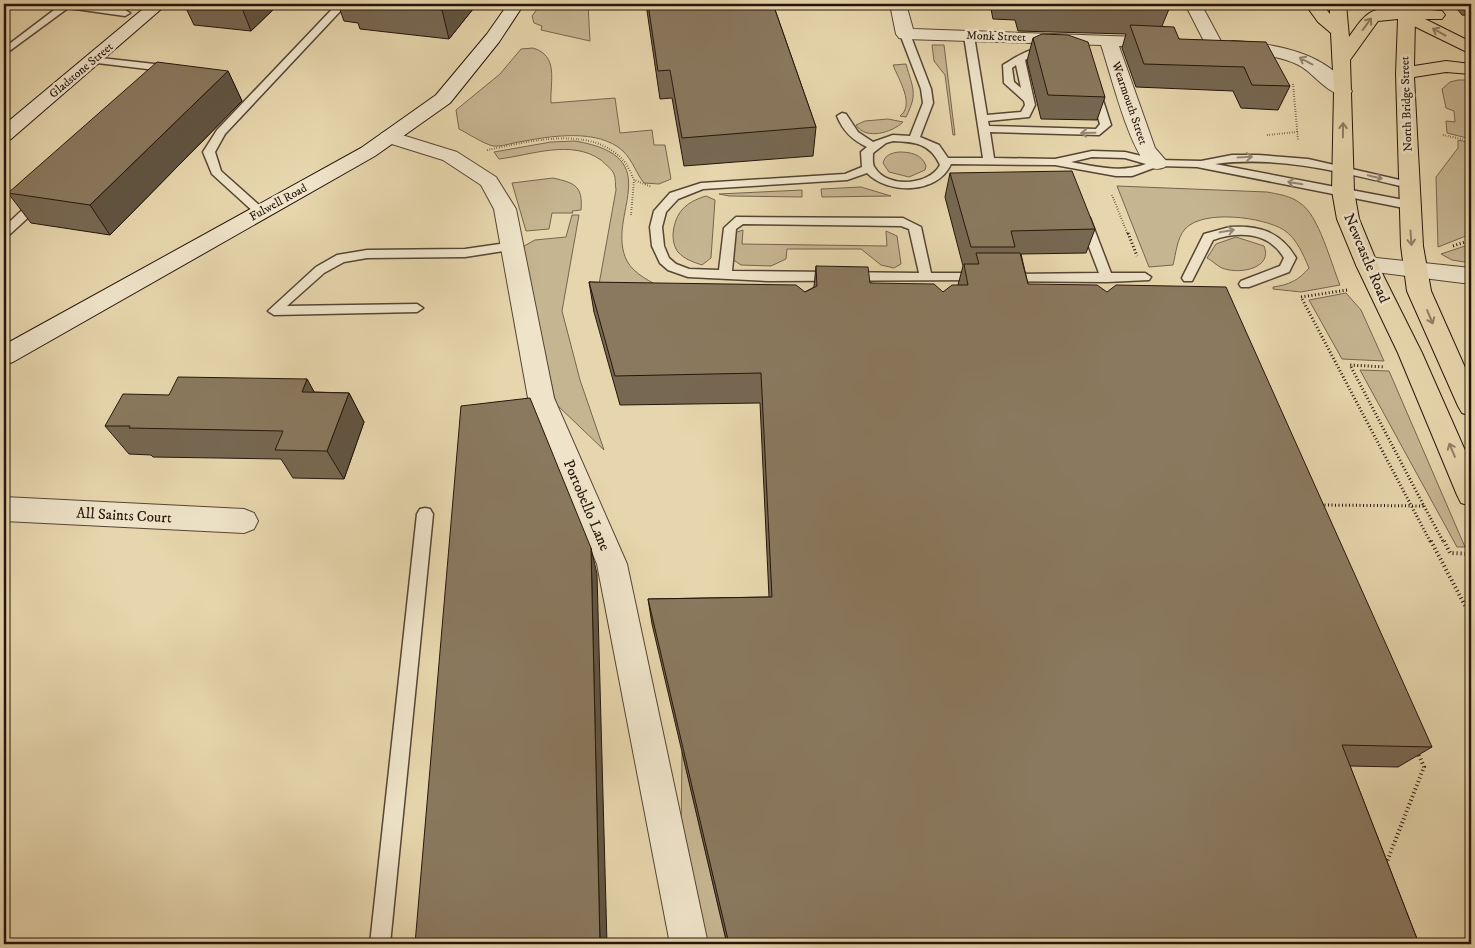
<svg xmlns="http://www.w3.org/2000/svg" width="1475" height="948" viewBox="0 0 1475 948" font-family="'IM FELL DW Pica',serif">
<rect width="100%" height="100%" fill="#e7d6ad"/>
<filter id="stains"><feTurbulence type="fractalNoise" baseFrequency=".004" numOctaves="4"/><feColorMatrix values="0 0 0 0 .2 0 0 0 0 .09 0 0 0 0 .02 0 0 0 .5 -.17"/></filter>
<radialGradient id="worn" r=".72"><stop offset=".6" stop-color="#630" stop-opacity="0"/><stop offset="1" stop-color="#630" stop-opacity=".3"/></radialGradient>
<path fill="#c6b591" stroke="#76654e" d="M 541,4 L 588,4 L 590,41 L 541,30 L 542,26 L 534,23 L 532,16 Z
M 932,45 L 944,45 L 955,135 L 953,135 L 945,75 L 934,61 Z
M 533,48 C 559,56 550,80 551,103 L 615,98 L 620,133 L 652,130 L 654,145 L 665,145 L 671,179 L 659,184 L 644,183 C 636,173 633,161 623,151 C 598,128 550,136 519,142 C 512,143 500,147 493,146 C 482,143 469,134 459,129 L 456,110 L 500,74 L 521,49 Z
M 906,64 C 913,89 918,93 906,117 L 900,116 C 915,105 899,80 893,65 Z
M 1458,80 L 1471,80 L 1471,139 L 1447,133 L 1446,121 L 1455,122 L 1454,111 L 1446,108 L 1442,89 L 1450,82 Z
M 888,119 L 903,122 C 893,132 866,141 856,125 L 865,121 Z
M 1458,140 L 1471,143 L 1471,234 L 1438,247 L 1436,177 L 1458,148 Z
M 575,141 C 671,157 604,216 627,261 C 634,274 651,282 663,288 L 594,312 L 616,190 C 615,185 616,178 614,174 C 612,169 605,164 601,160 C 571,139 532,155 499,159 L 494,152 L 551,142 Z
M 899,152 C 910,152 922,154 926,166 L 925,170 L 909,177 L 889,172 L 883,163 C 885,155 891,153 899,152 Z
M 553,178 C 575,183 583,186 581,210 L 572,211 L 573,213 L 552,213 L 549,229 L 526,231 L 512,183 Z
M 1117,186 L 1267,192 C 1278,194 1291,196 1300,203 C 1319,215 1331,264 1340,285 L 1301,292 L 1273,289 L 1273,287 C 1289,285 1299,280 1309,268 C 1303,254 1297,239 1284,230 C 1263,217 1203,209 1185,229 C 1177,238 1176,253 1173,265 L 1149,267 Z
M 861,187 L 891,196 L 822,197 L 821,189 Z
M 802,190 L 802,197 L 729,196 L 719,194 Z
M 706,196 L 715,200 L 711,258 L 702,265 C 693,262 684,259 678,252 C 674,247 673,240 673,234 C 675,212 686,202 706,196 Z
M 572,215 L 579,215 L 562,311 L 580,380 L 604,450 L 556,404 L 524,259 L 524,246 L 535,240 L 566,237 Z
M 743,230 L 742,244 L 887,246 L 886,231 L 897,236 L 901,264 L 894,268 L 881,265 L 861,249 L 787,249 L 786,259 L 771,266 L 741,265 L 732,259 L 733,236 L 737,232 Z
M 1236,237 L 1264,246 C 1273,268 1241,274 1225,269 C 1219,268 1213,261 1207,258 L 1216,244 Z
M 1471,244 L 1471,263 L 1452,260 L 1441,254 Z
M 1346,293 L 1361,310 L 1384,361 L 1342,359 L 1309,300 Z
M 1360,370 L 1389,371 L 1465,547 L 1457,547 Z
M 682,752 L 727,944 L 705,944 L 681,842 Z"/>
<g fill="none" stroke-linecap="round" stroke-linejoin="round">
<defs>
<path id="lane" d="M 52,4 L 76,4 L 125,10 L 130,13 L 125,16 L 68,8 L 4,55 L 4,48 L 58,7 Z
M 337,4 L 347,4 L 225,134 L 215,152 L 221,171 L 267,212 L 265,215 L 257,215 L 212,174 L 203,152 L 217,130 Z
M 905,31 L 910,34 L 931,89 L 933,103 L 920,137 L 939,145 L 948,158 L 983,158 L 964,36 L 969,33 L 974,36 L 987,115 L 1021,112 L 1025,105 L 1024,101 L 1004,83 L 1003,65 C 1016,57 1038,41 1053,53 C 1045,59 1034,54 1025,60 L 1035,105 L 1029,117 L 988,121 L 989,126 L 1096,129 L 1100,124 L 1090,91 L 1095,88 L 1100,91 L 1111,125 L 1099,135 L 990,132 L 994,158 L 1055,159 L 1092,151 L 1125,152 L 1158,160 L 1201,161 L 1232,155 L 1258,155 L 1308,159 L 1413,183 L 1415,185 L 1409,188 C 1345,173 1281,155 1215,164 L 1409,201 L 1415,205 L 1409,209 L 1197,167 L 1159,166 L 1132,176 L 1116,176 L 1055,165 L 951,164 C 938,194 888,195 867,173 L 847,180 L 703,189 L 678,199 L 666,212 L 662,227 L 664,246 L 669,258 L 676,264 L 689,269 L 719,270 L 724,228 L 736,217 L 903,218 L 921,227 L 931,273 L 981,273 L 987,277 L 985,280 L 768,281 L 688,277 L 668,270 L 660,263 L 652,246 L 650,227 L 654,211 L 670,193 L 701,183 L 845,174 L 862,167 L 861,152 L 867,147 C 852,140 843,131 837,116 L 842,113 L 846,114 L 858,132 L 873,142 L 893,135 L 910,136 L 923,103 L 921,89 L 900,34 ZM 1016,65 L 1021,88 L 1014,82 L 1012,68 ZM 893,141 C 915,142 930,143 940,165 C 930,185 888,189 875,168 C 872,165 873,158 873,153 L 886,143 ZM 1092,157 L 1125,158 L 1146,164 C 1121,173 1097,167 1071,162 ZM 743,224 L 901,226 L 909,229 L 919,273 L 732,271 L 736,229 Z
M 92,57 L 172,66 L 177,69 L 172,72 L 89,62 L 89,58 Z
M 39,197 L 43,198 L 43,204 L 8,236 L 4,237 L 4,227 L 35,198 Z
M 1084,214 L 1090,218 L 1111,273 L 1145,273 L 1151,277 L 1149,280 L 1107,282 L 1002,281 L 1000,278 L 1006,274 L 1099,273 L 1078,218 Z
M 1230,227 C 1259,225 1281,232 1296,258 L 1289,272 L 1249,287 L 1241,287 L 1239,284 L 1241,281 L 1280,266 L 1284,258 C 1269,232 1239,231 1213,240 L 1192,281 L 1184,281 L 1182,278 L 1204,234 Z
M 513,242 L 517,243 L 519,246 L 517,249 L 465,257 L 367,258 L 344,262 L 324,273 L 287,306 L 417,304 L 423,308 L 417,312 L 274,315 L 268,311 L 316,267 L 337,255 L 367,250 L 465,249 Z
M 425,508 L 430,509 L 433,514 L 390,944 L 370,944 L 417,514 L 420,509 Z"/>
<path id="street" d="M 890,4 L 906,4 L 913,29 L 1168,38 L 1171,42 L 1168,46 L 1162,47 L 1119,46 L 1155,148 L 1168,163 L 1165,167 C 1160,169 1155,170 1150,167 C 1130,153 1110,71 1101,45 L 905,39 L 899,38 L 896,34 Z
M 1185,4 L 1201,4 L 1223,45 L 1220,49 L 1208,49 Z
M 1233,41 C 1276,44 1326,52 1352,91 L 1350,95 C 1332,99 1316,76 1302,67 C 1278,53 1252,56 1227,50 L 1224,46 L 1227,42 Z
M 389,131 L 457,152 L 496,177 L 516,209 L 554,398 L 627,564 L 708,944 L 670,944 L 597,564 L 528,398 L 494,209 L 481,185 L 443,160 L 382,141 L 379,137 L 382,133 Z
M 1367,257 L 1471,268 L 1471,284 L 1359,270 L 1356,265 L 1359,260 Z
M 4,497 L 244,509 L 254,513 L 258,521 L 254,529 L 244,533 L 4,521 Z"/>
<path id="secondary" d="M 149,4 L 167,4 L 11,139 L 4,141 L 4,125 Z
M 508,4 L 524,4 L 499,42 L 450,103 L 375,156 L 13,362 L 4,365 L 4,345 L 361,148 L 436,95 L 487,34 Z"/>
<path id="primary" d="M 1375,4 L 1395,4 L 1471,42 L 1471,54 L 1377,8 Z"/>
<path id="highway" d="M 1305,4 L 1322,4 L 1330,14 L 1330,4 L 1346,4 L 1349,37 C 1366,13 1369,7 1401,8 L 1403,4 L 1419,4 L 1418,9 L 1442,11 L 1445,15 L 1442,19 L 1415,19 L 1414,66 L 1446,61 L 1471,64 L 1471,74 L 1446,72 L 1414,77 L 1423,246 L 1431,291 L 1471,381 L 1471,416 L 1462,413 L 1458,406 L 1407,291 L 1401,246 L 1396,74 L 1398,19 L 1378,21 L 1350,60 L 1354,191 L 1359,219 L 1378,265 L 1422,353 L 1471,464 L 1471,506 L 1461,503 L 1457,495 L 1398,353 L 1356,265 L 1337,219 L 1332,191 L 1334,91 L 1331,33 L 1318,22 Z"/>
</defs>
<use href="#lane" stroke="#564534" stroke-width="3"/>
<use href="#street" stroke="#564534" stroke-width="2"/>
<use href="#secondary" stroke="#26150b" stroke-width="2"/>
<use href="#primary" stroke="#26150b" stroke-width="2"/>
<use href="#highway" stroke="#26150b" stroke-width="2"/>
<path stroke="#26150b" stroke-width="2" stroke-dasharray="0.5 2" stroke-linecap="butt" d="M 1293,84 L 1298,140
M 1267,135 L 1298,132
M 1443,135 L 1471,141
M 487,150 C 528,142 590,124 623,160 C 628,165 631,174 634,180 L 652,187
M 1112,195 L 1128,235
M 631,215 L 634,180"/>
<path stroke="#26150b" stroke-width="3" stroke-dasharray="1 2.5" stroke-linecap="butt" d="M 1128,233 L 1137,256
M 1453,246 L 1471,240
M 1347,290 L 1301,297 L 1431,543
M 1321,505 L 1424,506 L 1350,365 L 1385,367
M 1424,506 L 1444,543"/>
<path stroke="#26150b" stroke-width="4" stroke-dasharray="1 3" stroke-linecap="butt" d="M 1431,541 L 1471,617
M 1444,541 L 1450,553 L 1471,554
M 1386,864 L 1424,767 L 1418,753"/>
<use href="#lane" fill="#efe4ca" fill-rule="evenodd"/>
<use href="#street" fill="#efe4ca" fill-rule="evenodd"/>
<use href="#secondary" fill="#efe4ca" fill-rule="evenodd"/>
<use href="#primary" fill="#e7d6ad" fill-rule="evenodd"/>
<use href="#highway" fill="#e7d6ad" fill-rule="evenodd"/>
</g>
<path fill="#776852" stroke="#26150b" d="M 184,4 L 279,4 L 251,31 L 194,25 Z
M 338,4 L 477,4 L 449,39 L 360,29 L 358,23 L 344,21 Z
M 646,4 L 773,4 L 816,127 L 813,156 L 684,166 L 672,98 L 660,99 Z
M 990,4 L 1166,4 L 1169,9 L 1162,26 L 1179,39 L 1290,86 L 1278,110 L 1241,108 L 1233,91 L 1136,87 L 1122,48 L 1126,34 L 1018,31 L 1015,20 L 993,19 Z
M 1453,4 L 1471,4 L 1471,16 L 1462,15 Z
M 1033,38 L 1105,97 L 1097,120 L 1041,119 L 1027,61 Z
M 228,71 L 242,101 L 110,235 L 31,223 L 8,193 Z
M 950,173 L 1095,229 L 1086,253 L 1021,254 L 1028,284 L 1432,747 L 1398,767 L 1350,766 L 1419,944 L 727,944 L 652,624 L 648,599 L 769,597 L 760,403 L 620,405 L 594,312 L 589,282 L 805,292 L 814,287 L 816,266 L 870,283 L 943,292 L 958,285 L 963,266 L 945,197 Z
M 307,379 L 314,392 L 349,393 L 364,422 L 344,479 L 293,478 L 281,459 L 153,457 L 151,455 L 129,454 L 105,426 L 169,395 Z"/>
<path fill="#615542" stroke="#26150b" d="M 247,4 L 279,4 L 251,31 L 242,8 Z
M 447,4 L 477,4 L 449,39 L 442,10 Z
M 228,71 L 242,101 L 110,235 L 90,205 Z
M 307,379 L 323,408 L 302,392 Z
M 349,393 L 364,422 L 344,479 L 327,451 Z
M 591,548 L 597,574 L 607,944 L 600,944 Z"/>
<path fill="#8a795f" stroke="#26150b" d="M 196,4 L 247,4 L 242,8 Z
M 387,4 L 447,4 L 442,10 Z
M 648,4 L 773,4 L 816,127 L 682,138 L 670,70 L 658,71 Z
M 1025,4 L 1166,4 L 1169,9 Z
M 1130,25 L 1174,27 L 1179,39 L 1266,42 L 1290,86 L 1252,85 L 1244,67 L 1144,64 Z
M 1042,34 L 1068,35 L 1088,42 L 1105,97 L 1048,95 L 1033,38 Z
M 157,62 L 228,71 L 90,205 L 8,193 Z
M 1072,171 L 1095,229 L 1011,231 L 1015,247 L 971,247 L 950,173 Z
M 976,253 L 1020,253 L 1028,284 L 1097,285 L 1107,292 L 1116,285 L 1226,287 L 1432,747 L 1342,745 L 1419,944 L 729,944 L 648,599 L 772,597 L 761,373 L 615,376 L 589,282 L 796,285 L 805,292 L 817,286 L 816,266 L 868,267 L 870,283 L 934,284 L 943,292 L 952,285 L 968,285 L 964,264 L 979,264 Z
M 178,377 L 307,379 L 302,392 L 349,393 L 327,451 L 275,450 L 283,431 L 129,428 L 130,426 L 105,426 L 123,394 L 169,395 Z
M 530,398 L 591,548 L 600,944 L 415,944 L 461,406 Z"/>
<defs><path id="oneway-shaft" d="M-6 0H5M1.5-3L5.5 0L1.5 3" fill="none" stroke-width="1.6" stroke-linecap="round" stroke-linejoin="round" transform="scale(1.25)"/></defs>
<g stroke="#907f64">
<use href="#oneway-shaft" transform="translate(1367 24) rotate(-54)"/>
<use href="#oneway-shaft" transform="translate(1439 32) rotate(-151)"/>
<use href="#oneway-shaft" transform="translate(1343 130) rotate(-89)"/>
<use href="#oneway-shaft" transform="translate(1411 238) rotate(86)"/>
<use href="#oneway-shaft" transform="translate(1430 317) rotate(67)"/>
<use href="#oneway-shaft" transform="translate(1452 450) rotate(-113)"/>
</g>
<g stroke="#958774">
<use href="#oneway-shaft" transform="translate(1306 61) rotate(-152)"/>
<use href="#oneway-shaft" transform="translate(1088 133) rotate(179)"/>
<use href="#oneway-shaft" transform="translate(1245 157) rotate(-3)"/>
<use href="#oneway-shaft" transform="translate(1375 177) rotate(13)"/>
<use href="#oneway-shaft" transform="translate(1295 183) rotate(-170)"/>
<use href="#oneway-shaft" transform="translate(1227 231) rotate(-10)"/>
</g>
<g text-anchor="middle" stroke-width="5" stroke-linejoin="round" paint-order="stroke">
<g font-size="12" fill="#26150b" stroke="#efe4ca">
<text transform="translate(996 36) rotate(2)" y="4">Monk Street</text>
<text transform="translate(81 70) rotate(-40)" y="4">Gladstone Street</text>
<text transform="translate(1130 103) rotate(71)" y="4">Wearmouth Street</text>
<text transform="translate(1406 104) rotate(-92)" y="4">North Bridge Street</text>
<text transform="translate(278 202) rotate(-29)" y="4">Fulwell Road</text>
</g>
<g font-size="15" fill="#26150b" stroke="#efe4ca">
<text transform="translate(1367 258) rotate(67)" y="5">Newcastle Road</text>
<text transform="translate(587 505) rotate(67)" y="5">Portobello Lane</text>
<text transform="translate(124 515) rotate(3)" y="5">All Saints Court</text>
</g>
</g>
<rect width="1475" height="948" fill="none" stroke="#e7d6ad" stroke-width="20"/>
<rect x="5" y="5" width="1465" height="938" fill="none" stroke="#26150b" stroke-width="2.5"/>
<rect x="10" y="10" width="1455" height="928" fill="none" stroke="#26150b"/>
<rect width="100%" height="100%" filter="url(#stains)"/>
<rect width="100%" height="100%" fill="url(#worn)"/>
</svg>
